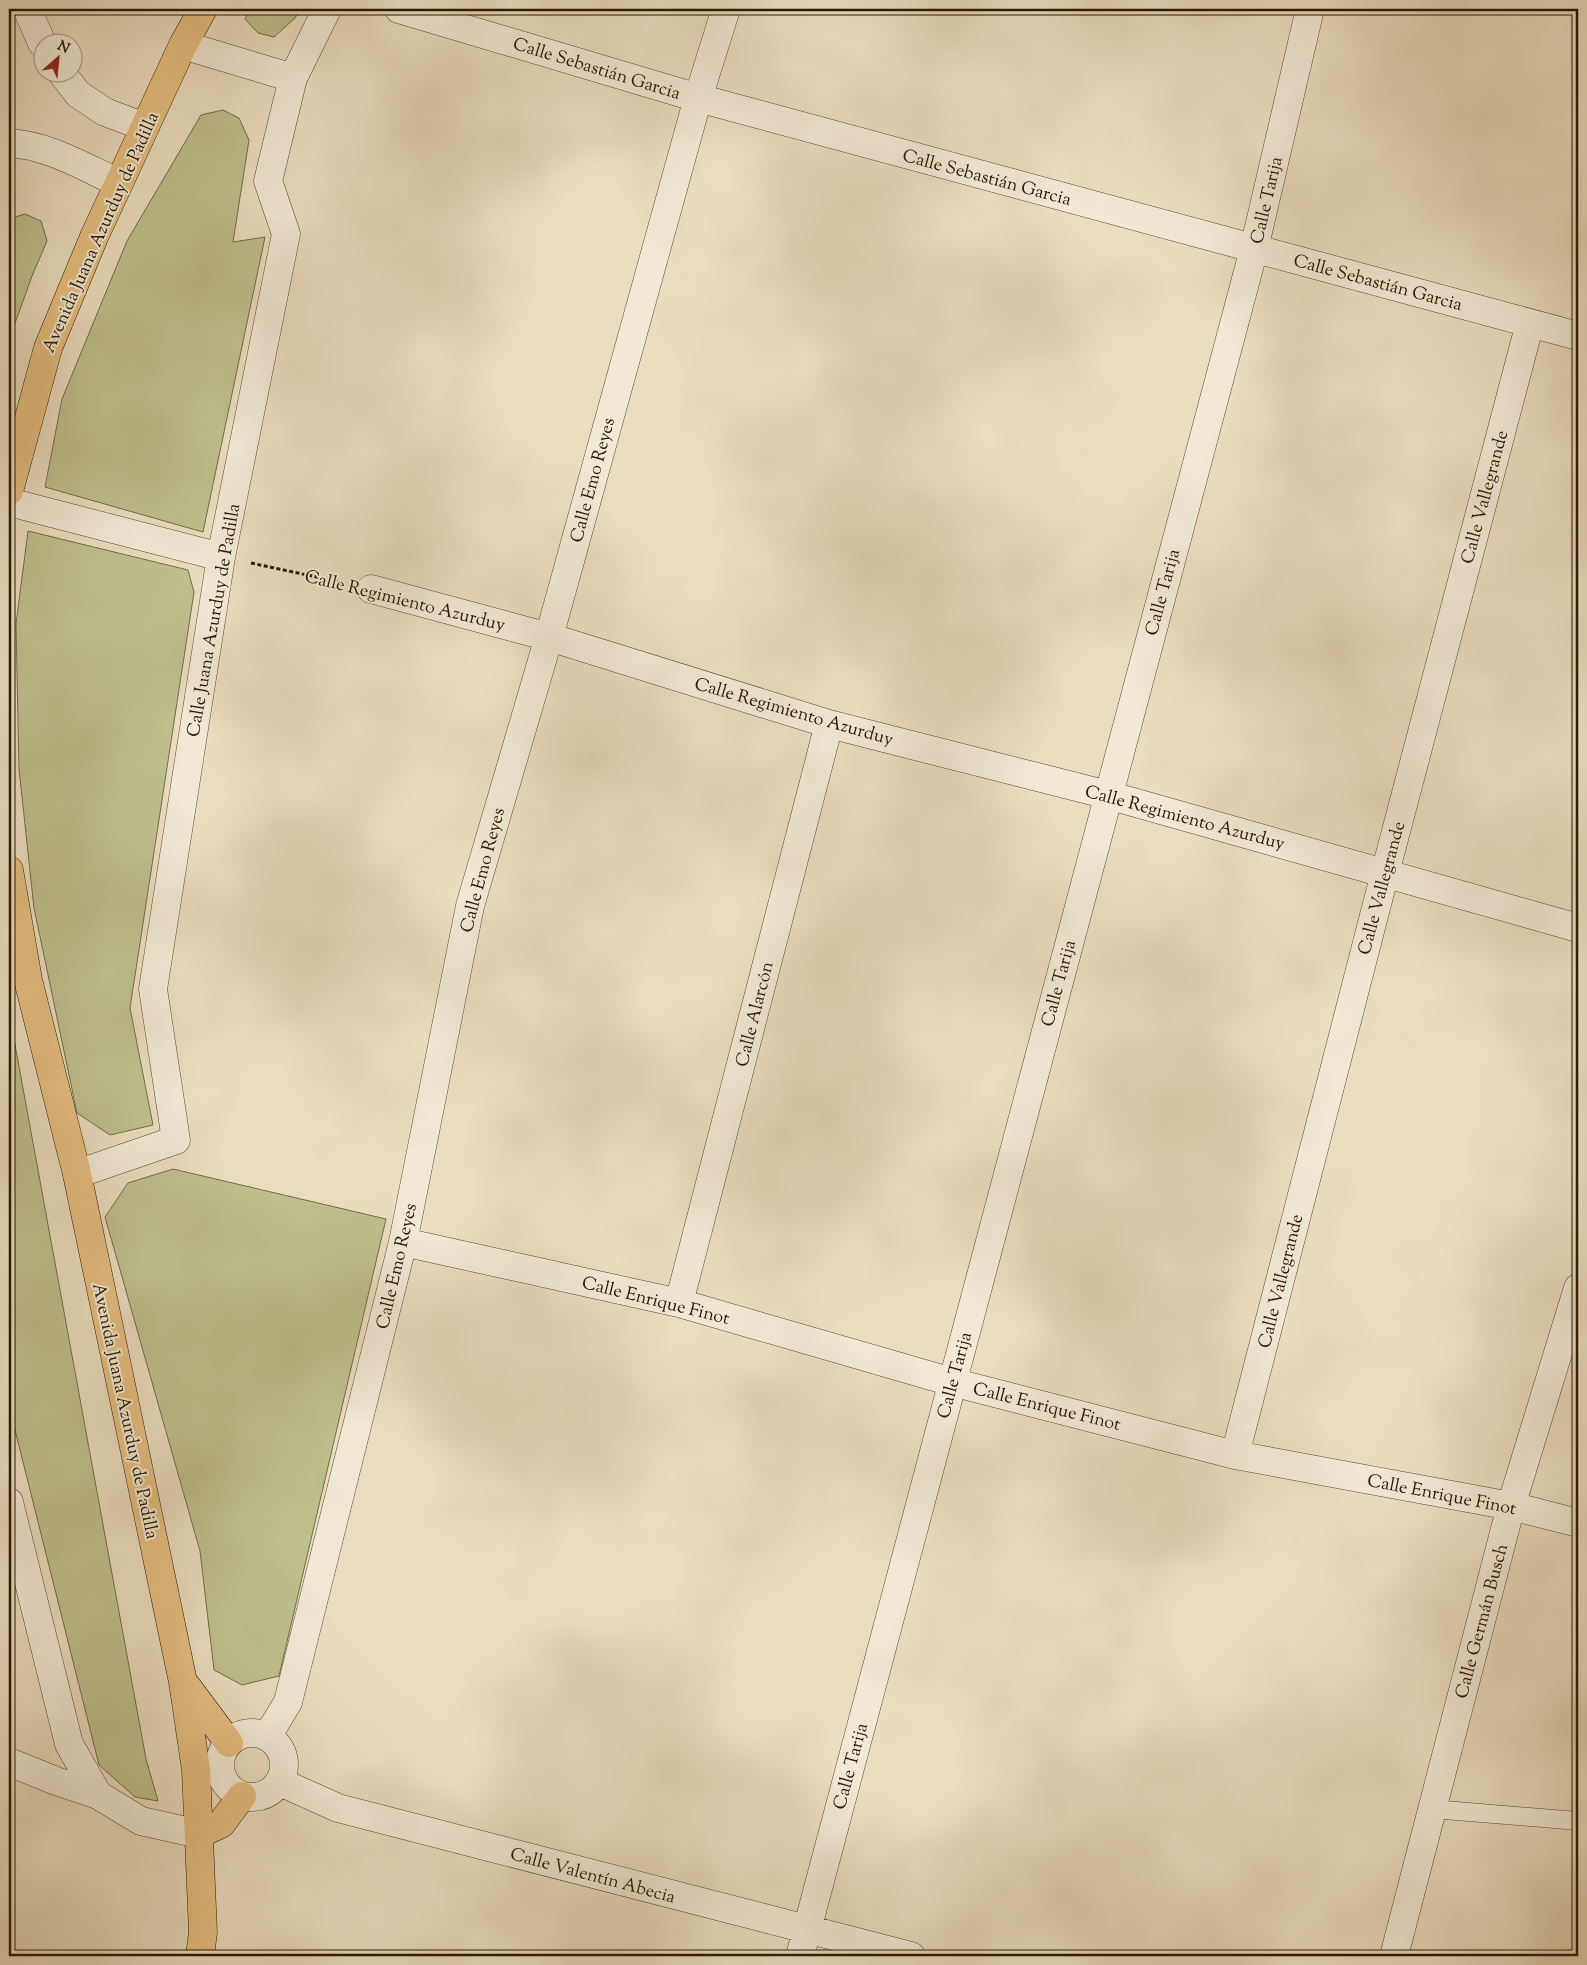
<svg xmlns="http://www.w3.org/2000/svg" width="1587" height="1965" viewBox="0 0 1587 1965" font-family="'Sorts Mill Goudy',serif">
<rect width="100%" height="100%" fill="#eaddbf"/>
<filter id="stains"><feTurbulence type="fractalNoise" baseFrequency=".004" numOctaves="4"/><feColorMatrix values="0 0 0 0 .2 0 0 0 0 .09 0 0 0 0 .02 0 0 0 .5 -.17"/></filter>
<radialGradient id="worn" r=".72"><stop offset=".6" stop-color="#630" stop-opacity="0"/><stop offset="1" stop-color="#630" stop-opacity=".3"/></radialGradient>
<path fill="#bebf8d" stroke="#736c47" d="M 250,9 L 300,9 L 295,18 L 274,37 L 258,33 L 245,19 Z
M 223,110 L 239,118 L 249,140 L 233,242 L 265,237 L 203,532 L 45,487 L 62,399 L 127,241 L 201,115 Z
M 25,214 L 41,221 L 47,241 L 32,276 L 9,340 L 9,219 Z
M 28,531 L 188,570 L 194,592 L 130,1008 L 153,1125 L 110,1135 L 77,1113 L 34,908 L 19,769 L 16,624 Z
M 9,1012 L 146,1759 L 158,1801 L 135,1797 L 99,1765 L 9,1406 Z
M 173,1169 L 386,1219 L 279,1676 L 242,1685 L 214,1670 L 200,1551 L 105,1217 L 128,1183 Z"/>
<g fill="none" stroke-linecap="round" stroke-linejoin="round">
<defs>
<path id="lane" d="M 1432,1809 L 1578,1821"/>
<path id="street" d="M 27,9 L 42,43
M 399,9 L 698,98 L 1578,336
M 183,45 L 293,78
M 61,72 L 78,94 L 105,112 L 145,127
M 9,143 C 48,145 84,167 119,183
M 9,502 L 221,557
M 371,589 L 549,637 L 829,724 L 1108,795 L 1578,928
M 77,1174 L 176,1140 L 153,989 L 221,557 L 286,234 L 268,181 L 293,78 L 327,9
M 403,1242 L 679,1303 L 952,1382 L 1235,1455 L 1511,1506 L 1578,1523
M 679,1303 L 829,724
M 1235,1455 L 1385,873 L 1530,323
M 9,1502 L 69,1744 L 98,1795 L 141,1821 L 199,1834
M220 1765a32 32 0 1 1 64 0a32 32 0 1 1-64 0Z
M 267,1737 L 288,1702 L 403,1242 L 470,906 L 549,637 L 698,98 L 726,9
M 9,1762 L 56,1781 L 98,1795
M 280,1782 L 338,1808 L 911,1956
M 800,1956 L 1254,249 L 1310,9
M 1394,1956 L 1511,1506 L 1578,1288"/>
<path id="primary" d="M 9,491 L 48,348 L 94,237 L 183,45 L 203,9
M 9,870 L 28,980 L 77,1174 L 183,1682 L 196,1770 L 203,1932 L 200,1956
M 185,1684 L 229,1743
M 199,1834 L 221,1824 L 242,1796"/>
</defs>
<use href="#lane" stroke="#584930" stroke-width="19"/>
<use href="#street" stroke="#584930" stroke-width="29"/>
<use href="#primary" stroke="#281801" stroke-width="29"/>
<path stroke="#281801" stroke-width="3" stroke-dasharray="4 2.5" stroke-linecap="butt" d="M 251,563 L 340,582"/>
<use href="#lane" stroke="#f1e9d5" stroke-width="18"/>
<use href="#street" stroke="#f1e9d5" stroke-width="28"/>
<use href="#primary" stroke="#e5be80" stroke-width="28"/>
</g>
<g text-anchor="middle" stroke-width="4" stroke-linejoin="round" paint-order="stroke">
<g font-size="18" fill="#281801" stroke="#f1e9d5">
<text transform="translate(597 68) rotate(17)" y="6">Calle Sebastián Garcia</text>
<text transform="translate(987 177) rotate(15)" y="6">Calle Sebastián Garcia</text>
<text transform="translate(1266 200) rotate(-77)" y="6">Calle Tarija</text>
<text transform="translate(100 232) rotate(-66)" y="6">Avenida Juana Azurduy de Padilla</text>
<text transform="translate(1378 282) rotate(15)" y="6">Calle Sebastián Garcia</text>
<text transform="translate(592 480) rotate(-75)" y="6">Calle Emo Reyes</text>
<text transform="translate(1484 497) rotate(-75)" y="6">Calle Vallegrande</text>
<text transform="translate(1162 592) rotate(-75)" y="6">Calle Tarija</text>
<text transform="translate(405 600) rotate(14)" y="6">Calle Regimiento Azurduy</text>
<text transform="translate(213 620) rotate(-80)" y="6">Calle Juana Azurduy de Padilla</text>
<text transform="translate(794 711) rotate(16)" y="6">Calle Regimiento Azurduy</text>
<text transform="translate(1185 817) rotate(15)" y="6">Calle Regimiento Azurduy</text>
<text transform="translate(482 870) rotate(-75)" y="6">Calle Emo Reyes</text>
<text transform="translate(1381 888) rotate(-75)" y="6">Calle Vallegrande</text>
<text transform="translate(1058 983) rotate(-75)" y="6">Calle Tarija</text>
<text transform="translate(754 1014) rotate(-76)" y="6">Calle Alarcón</text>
<text transform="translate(396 1266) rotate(-77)" y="6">Calle Emo Reyes</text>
<text transform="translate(1280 1281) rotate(-76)" y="6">Calle Vallegrande</text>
<text transform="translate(656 1300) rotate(14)" y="6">Calle Enrique Finot</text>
<text transform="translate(954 1375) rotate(-75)" y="6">Calle Tarija</text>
<text transform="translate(1047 1406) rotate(14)" y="6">Calle Enrique Finot</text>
<text transform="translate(126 1411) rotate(78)" y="6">Avenida Juana Azurduy de Padilla</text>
<text transform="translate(1442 1494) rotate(11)" y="6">Calle Enrique Finot</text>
<text transform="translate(1481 1621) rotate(-75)" y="6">Calle Germán Busch</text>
<text transform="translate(850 1766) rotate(-75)" y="6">Calle Tarija</text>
<text transform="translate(593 1875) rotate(15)" y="6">Calle Valentín Abecia</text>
</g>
</g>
<rect width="1587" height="1965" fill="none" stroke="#eaddbf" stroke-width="30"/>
<rect x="10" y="10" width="1567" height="1945" fill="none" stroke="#281801" stroke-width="2.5"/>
<rect x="15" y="15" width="1557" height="1935" fill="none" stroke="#281801"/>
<g transform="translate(58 58) rotate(27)"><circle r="24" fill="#f1e9d5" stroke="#a19580"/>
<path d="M0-4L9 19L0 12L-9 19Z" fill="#8f2418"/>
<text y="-8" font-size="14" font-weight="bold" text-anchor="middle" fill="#281801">N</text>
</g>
<rect width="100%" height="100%" filter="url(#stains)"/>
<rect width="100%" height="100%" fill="url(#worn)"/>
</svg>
